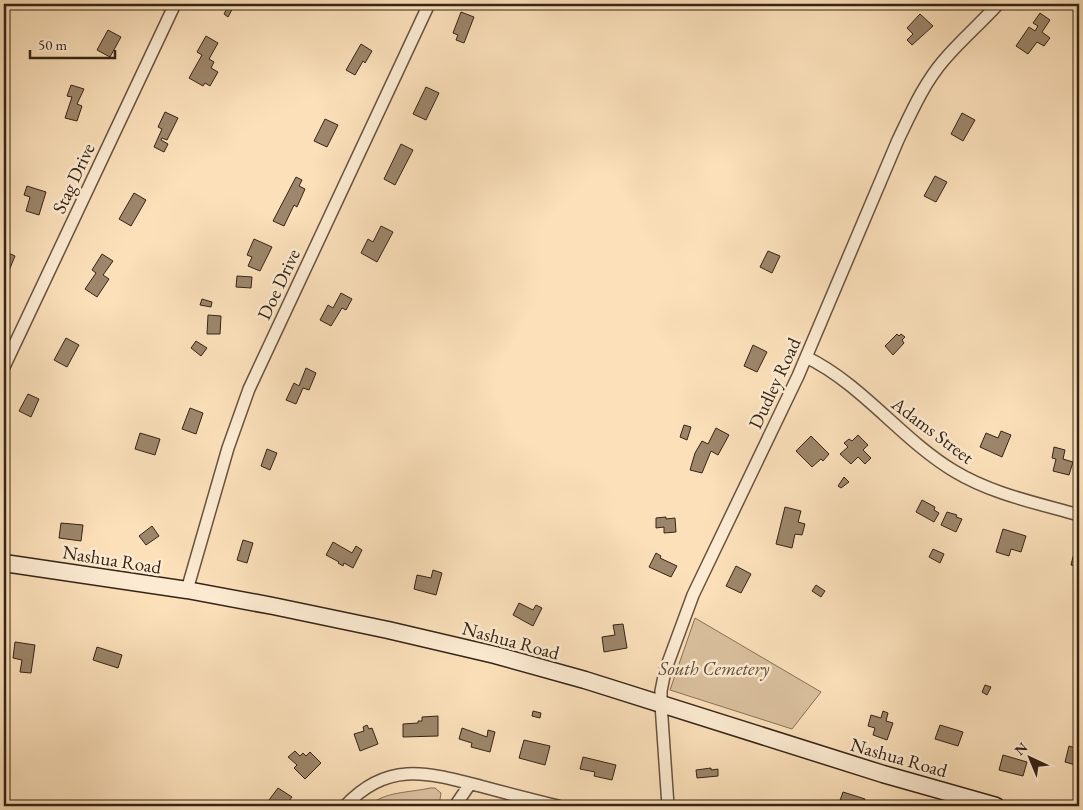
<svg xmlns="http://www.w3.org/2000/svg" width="1083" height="810" viewBox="0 0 1083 810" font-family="'EB Garamond',serif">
<rect width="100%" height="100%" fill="#fbe0ba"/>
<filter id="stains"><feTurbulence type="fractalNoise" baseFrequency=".004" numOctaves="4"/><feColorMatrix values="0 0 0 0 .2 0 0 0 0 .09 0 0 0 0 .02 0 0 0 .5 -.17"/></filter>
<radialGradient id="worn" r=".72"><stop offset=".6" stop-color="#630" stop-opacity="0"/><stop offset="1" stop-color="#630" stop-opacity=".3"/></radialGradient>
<path fill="#dac09e" stroke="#88725a" d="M 695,618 L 821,692 L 792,729 L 670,690 Z
M 430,788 L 435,788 L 441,793 L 439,806 L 368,806 C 386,791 408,793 430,788 Z"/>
<path fill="#9d866b" stroke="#372416" d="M 226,4 L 235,4 L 228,17 L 224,14 L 229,5 Z
M 1077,4 L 1079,4 L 1079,15 L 1073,12 Z
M 461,12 L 474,17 L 464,43 L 456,40 L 458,35 L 453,33 Z
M 1040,13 L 1050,20 L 1042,32 L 1050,38 L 1044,46 L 1037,42 L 1028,54 L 1016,46 L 1029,27 L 1035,31 L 1038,26 L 1033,23 Z
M 920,14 L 933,26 L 912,45 L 907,40 L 913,34 L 907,28 Z
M 108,30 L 121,37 L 110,57 L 97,50 Z
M 206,36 L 218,43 L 209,59 L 214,62 L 211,68 L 218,72 L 210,86 L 205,83 L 203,86 L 189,78 L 202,55 L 197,52 Z
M 361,44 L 372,51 L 365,63 L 363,61 L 355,75 L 346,70 Z
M 71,85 L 84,89 L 77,104 L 82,106 L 77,121 L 65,118 L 72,97 L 67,96 Z
M 426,87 L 439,93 L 426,120 L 413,114 Z
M 165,112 L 178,118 L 167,140 L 162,138 L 161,140 L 168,144 L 164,152 L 154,147 L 162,129 L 158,127 Z
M 962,113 L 975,120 L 963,141 L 951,134 Z
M 325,119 L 338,125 L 327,147 L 314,141 Z
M 401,144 L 413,150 L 395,185 L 384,179 Z
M 935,176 L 947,182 L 936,202 L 924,196 Z
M 296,177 L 302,180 L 299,186 L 305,189 L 297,207 L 294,205 L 284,226 L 273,221 Z
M 27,186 L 46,192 L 39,215 L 26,211 L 30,197 L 24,195 Z
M 134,193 L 146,200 L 131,226 L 119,219 Z
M 381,226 L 393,232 L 377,262 L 361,253 L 368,239 L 373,242 Z
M 254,239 L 272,247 L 260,271 L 248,266 L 252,257 L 247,255 Z
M 4,251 L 15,256 L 8,273 L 4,271 Z
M 768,251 L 780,256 L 772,273 L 760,267 Z
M 102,254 L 113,261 L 103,275 L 109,279 L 97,297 L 85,289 L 96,273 L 92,270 Z
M 237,276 L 252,277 L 251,288 L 236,287 Z
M 341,293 L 352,299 L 346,310 L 342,308 L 331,326 L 320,320 L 328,305 L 333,308 Z
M 202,299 L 212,302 L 211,307 L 200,305 Z
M 208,315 L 221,316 L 220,334 L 207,334 Z
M 897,334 L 899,336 L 901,334 L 905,337 L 902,340 L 904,343 L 893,355 L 885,346 Z
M 66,338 L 79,345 L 67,367 L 54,360 Z
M 196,341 L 207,348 L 201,356 L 191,348 Z
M 753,345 L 767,352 L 757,372 L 744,366 Z
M 306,368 L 316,373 L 309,390 L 303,388 L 296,404 L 286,400 L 294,383 L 299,386 Z
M 28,394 L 39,399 L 31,417 L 19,411 Z
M 190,408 L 203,413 L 196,434 L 182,429 Z
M 684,425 L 691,427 L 687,440 L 680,437 Z
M 716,428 L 729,435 L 718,455 L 711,451 L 702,473 L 690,470 L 695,453 L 702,441 L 708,444 Z
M 1001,431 L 1011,435 L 1002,457 L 980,447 L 986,433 L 998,438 Z
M 140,433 L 160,439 L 155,455 L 135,449 Z
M 858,435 L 868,445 L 863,450 L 871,458 L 865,464 L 858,457 L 851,464 L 840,454 L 848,447 L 844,443 L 849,439 L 852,441 Z
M 811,436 L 829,454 L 823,461 L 821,459 L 812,467 L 796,451 Z
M 1054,447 L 1065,450 L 1063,459 L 1073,462 L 1069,475 L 1053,471 L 1056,459 L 1052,458 Z
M 267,449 L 277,453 L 270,470 L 261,466 Z
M 844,477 L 849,482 L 841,488 L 838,486 Z
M 922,500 L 935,507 L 934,510 L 939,513 L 934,522 L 916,512 Z
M 785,507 L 801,511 L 798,522 L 805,524 L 802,535 L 795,534 L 792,548 L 776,544 Z
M 947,512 L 957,515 L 956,517 L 962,519 L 956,532 L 941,525 Z
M 666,517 L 666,519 L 675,518 L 676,532 L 664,533 L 664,527 L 656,528 L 656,518 Z
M 61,523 L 83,525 L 81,541 L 59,538 Z
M 152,526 L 159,536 L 146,545 L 139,536 Z
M 1003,529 L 1026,536 L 1021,552 L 1011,549 L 1009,556 L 996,552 Z
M 243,540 L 253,543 L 247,563 L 237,560 Z
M 333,542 L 352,553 L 356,546 L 362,550 L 353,568 L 344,563 L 343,566 L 338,563 L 339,562 L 326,555 Z
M 933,549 L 944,554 L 940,563 L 929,557 Z
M 1075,549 L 1079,550 L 1079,567 L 1071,565 Z
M 656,553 L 661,556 L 660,558 L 677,566 L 671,577 L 649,567 Z
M 736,566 L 751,574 L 741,593 L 726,586 Z
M 433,570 L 442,573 L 436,595 L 414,589 L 417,575 L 431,578 Z
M 816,585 L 825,591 L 821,597 L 812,591 Z
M 519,603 L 533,610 L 536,605 L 542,608 L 533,626 L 513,615 Z
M 623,624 L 627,648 L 604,652 L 602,637 L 615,635 L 613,625 Z
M 15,642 L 35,645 L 31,673 L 20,672 L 22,660 L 13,658 Z
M 97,647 L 122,655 L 118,668 L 93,660 Z
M 985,685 L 991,687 L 987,695 L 982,692 Z
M 533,711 L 541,713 L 540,718 L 532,716 Z
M 883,711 L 888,713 L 886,721 L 893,723 L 887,740 L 873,735 L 875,728 L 868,726 L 871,715 L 881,718 Z
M 438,716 L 438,736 L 403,737 L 403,724 L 418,723 L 418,721 L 422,721 L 422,717 Z
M 367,725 L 369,729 L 372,728 L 378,744 L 360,751 L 354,734 L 364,731 L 363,727 Z
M 940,725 L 963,732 L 958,746 L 935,739 Z
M 462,728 L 487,737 L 488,730 L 495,732 L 490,752 L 471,747 L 472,743 L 459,739 Z
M 524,740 L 550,746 L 545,765 L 519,758 Z
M 1069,746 L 1079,749 L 1079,766 L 1065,762 Z
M 295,751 L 300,756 L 303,753 L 306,756 L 310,752 L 321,763 L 305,779 L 294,768 L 297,765 L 288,757 Z
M 1003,755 L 1027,762 L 1023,776 L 999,770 Z
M 583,757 L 616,765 L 612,780 L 594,776 L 595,772 L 580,769 Z
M 711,768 L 711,770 L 718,769 L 718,776 L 697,778 L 696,770 Z
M 278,788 L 292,797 L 285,806 L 269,806 L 266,804 Z
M 843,792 L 865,799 L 863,806 L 838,806 Z"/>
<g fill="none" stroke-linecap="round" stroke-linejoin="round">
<defs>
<path id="minor" d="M 806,357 C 862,384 901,439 954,471 C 992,494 1037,503 1079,515
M 4,367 L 175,4
M 187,590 L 228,448 L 249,389 L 429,4
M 345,806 C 387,761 426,772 480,786 C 506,793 532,800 558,806
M 455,806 L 470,784
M 668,806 L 661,704 L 661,691 L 665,671 L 693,595 L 798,376 L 898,140 C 911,113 924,83 944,60 C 961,40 981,23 998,4"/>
<path id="secondary" d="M 4,563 L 187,590 L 273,606 L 388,630 L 495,655 L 585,680 L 883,774 L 996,806"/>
</defs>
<use href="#minor" stroke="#68533f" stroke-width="14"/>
<use href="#secondary" stroke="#372416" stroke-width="19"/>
<use href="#minor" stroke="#fcebd2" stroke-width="11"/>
<use href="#secondary" stroke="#fcebd2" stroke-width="16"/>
</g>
<g text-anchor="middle" stroke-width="5" stroke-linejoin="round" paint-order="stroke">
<g font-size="19" fill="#372416" stroke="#fcebd2">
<text transform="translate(73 178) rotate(-65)" y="7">Stag Drive</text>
<text transform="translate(278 284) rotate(-65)" y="7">Doe Drive</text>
<text transform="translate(774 383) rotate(-65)" y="7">Dudley Road</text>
<text transform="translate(933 430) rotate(37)" y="7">Adams Street</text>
<text transform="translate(112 559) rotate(9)" y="7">Nashua Road</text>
<text transform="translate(511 640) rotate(15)" y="7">Nashua Road</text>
<text transform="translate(899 757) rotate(16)" y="7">Nashua Road</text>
</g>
<g font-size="19" font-style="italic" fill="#604b38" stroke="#fcebd2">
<text x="714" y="675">South Cemetery</text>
</g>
</g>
<rect width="1083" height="810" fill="none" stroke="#fbe0ba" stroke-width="20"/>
<rect x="5" y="5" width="1073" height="800" fill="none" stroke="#372416" stroke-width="2.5"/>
<rect x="10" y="10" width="1063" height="790" fill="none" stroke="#372416"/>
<g transform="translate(1030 758) rotate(316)" stroke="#fcebd2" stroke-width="4" paint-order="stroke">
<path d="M0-4L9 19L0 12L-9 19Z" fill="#372416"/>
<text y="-8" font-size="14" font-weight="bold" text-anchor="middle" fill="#372416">N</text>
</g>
<path d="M30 50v8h85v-8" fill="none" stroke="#372416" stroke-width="2.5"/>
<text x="38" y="50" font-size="15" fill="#372416" stroke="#fcebd2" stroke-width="4" paint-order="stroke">50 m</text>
<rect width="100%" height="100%" filter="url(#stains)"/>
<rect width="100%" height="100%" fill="url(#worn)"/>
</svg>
